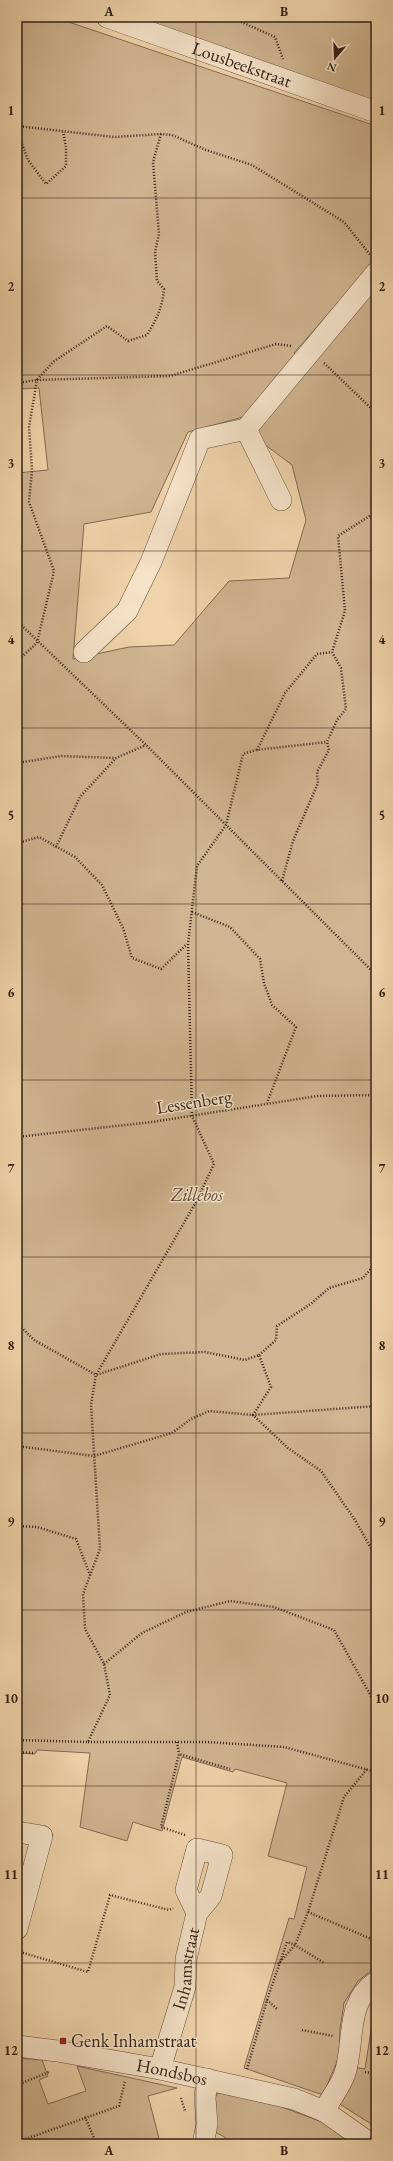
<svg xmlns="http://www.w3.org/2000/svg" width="393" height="2161" viewBox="0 0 393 2161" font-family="'EB Garamond',serif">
<rect width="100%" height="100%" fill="#efd3aa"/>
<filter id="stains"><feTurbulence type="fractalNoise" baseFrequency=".005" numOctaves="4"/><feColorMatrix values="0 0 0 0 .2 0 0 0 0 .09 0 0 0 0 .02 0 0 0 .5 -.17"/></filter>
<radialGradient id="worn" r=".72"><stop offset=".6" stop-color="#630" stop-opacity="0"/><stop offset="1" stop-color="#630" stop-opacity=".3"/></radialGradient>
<path fill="#cfb591" stroke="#816a54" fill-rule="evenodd" d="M 17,17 L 54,17 L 376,126 L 376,259 L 294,353 L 306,368 L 376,287 L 376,1764 L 371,1779 L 376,1781 L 376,1967 L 358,1981 L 344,2003 L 340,2029 L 339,2057 L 323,2095 L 244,2068 L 289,1918 L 294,1919 L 307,1867 L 268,1856 L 287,1783 L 235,1769 L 233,1772 L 182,1757 L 162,1831 L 133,1822 L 127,1841 L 80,1827 L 90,1753 L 37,1750 L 35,1754 L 17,1753 L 17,473 L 48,470 L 39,388 L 17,389 ZM 243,417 L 264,444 L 292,465 L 306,520 L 289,578 L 229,581 L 174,645 L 129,647 L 73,659 L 84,524 L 151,512 L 188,432 Z
M 127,17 L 376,17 L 376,104 Z
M 376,2009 L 376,2127 L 338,2103 L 354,2067 L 365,2069 L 373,2018 Z
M 17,2058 L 42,2060 L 48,2076 L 39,2080 L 48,2104 L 86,2091 L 77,2066 L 177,2088 L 148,2096 L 159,2138 L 151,2140 L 152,2144 L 17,2144 Z
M 218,2092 L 266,2101 L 322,2122 L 355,2144 L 224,2144 L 226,2138 L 215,2132 L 215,2098 Z"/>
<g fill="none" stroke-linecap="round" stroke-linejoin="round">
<defs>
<g id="minor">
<path id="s1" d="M 107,17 L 376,112"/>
<path d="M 246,429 L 281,500"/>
<path d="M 84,652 L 127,611 L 151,562 L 200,439 L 246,429 L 376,273"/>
<path d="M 17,1832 L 42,1836 L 17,1929"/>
<path id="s2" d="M 17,2046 L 57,2051 L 160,2069 L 294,2099 L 324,2111 L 371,2144"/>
<path id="s3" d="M 160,2069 L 185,1987 L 186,1959 L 197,1913 L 211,1896 L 222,1855 L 197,1849 L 186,1890 L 197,1913"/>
<path d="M 324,2111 C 330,2099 341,2086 345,2073 C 355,2042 345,2002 376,1982"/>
<path d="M 203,2144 L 207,2124 L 205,2098 L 207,2079"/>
</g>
</defs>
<use href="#minor" stroke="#624d3b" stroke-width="22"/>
<path stroke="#332016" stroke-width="2.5" stroke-dasharray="1 2" stroke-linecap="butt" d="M 230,17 L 275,37 L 283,59
M 17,126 L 114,137 L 161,134 L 172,135 L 206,150 L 252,165 L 344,222 L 371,256
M 17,130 L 28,160 L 46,184 L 66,166 L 66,147 L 63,132
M 324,363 L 376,413
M 17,383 L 37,380 L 53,362 L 107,326 L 128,341 L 147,335 C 157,318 162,309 164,289 L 157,281 L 155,252 L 159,234 L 153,162 L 161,134
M 17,621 L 146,745 L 376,975
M 17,661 L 37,643 L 54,571 L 29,502 L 32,470 L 29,427 L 37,380 L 170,376 L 276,344 L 291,346
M 257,750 L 285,693 L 317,654 L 332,652
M 17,763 L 61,756 L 116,758 L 146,745
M 17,843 L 39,837 L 75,857 L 102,885 L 123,928 L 132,958 L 161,969 L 187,944
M 56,847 L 80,797 L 116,758
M 282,881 L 293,841 L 318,783 L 317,772 L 329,750 L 327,742 L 337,720 L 346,709 L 341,668 L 332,652 L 345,611 L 338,536 L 376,512
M 192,912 L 230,927 L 260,959 L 264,983 L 272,1005 L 296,1027 L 267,1103
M 17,1137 L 152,1122 L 317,1096 L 376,1095
M 376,1153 L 374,1157 L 376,1162
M 17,1323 L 34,1340 L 96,1375 L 196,1202 L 214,1164 L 192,1116 L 188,944 L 197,866 L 226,825 L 243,754 L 256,750 L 327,742
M 259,1355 L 276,1340 L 277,1326 L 312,1303 L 329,1288 L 363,1278 L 376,1263
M 17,1446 L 94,1456 L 172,1433 L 191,1419 L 209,1411 L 253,1415 L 376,1406
M 17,1526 L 37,1527 L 76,1539 L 90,1575
M 104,1664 L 142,1633 L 186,1612 L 230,1601 L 274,1607 L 334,1630 L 376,1705
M 17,1740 L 88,1742 L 110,1695 L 104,1664 L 85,1629 L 83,1594 L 100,1549 L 91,1404 L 96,1375 L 161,1354 L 205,1352 L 245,1360 L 259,1355 L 271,1387 L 253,1415 L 288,1448 L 321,1471 L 355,1520 L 376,1557
M 88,1742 L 207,1742 L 284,1747 L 376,1772
M 177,1742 L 179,1754
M 17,1752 L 33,1753
M 185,1835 L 161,1827 L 179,1754 L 230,1769
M 308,1912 L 376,1941
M 20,1952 L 88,1972 L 110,1895 L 169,1910 L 173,1908
M 278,1964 L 295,1945 L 308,1912 L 344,1797 L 367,1769
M 267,2000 L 277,2009
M 302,2030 L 333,2036
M 247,2069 L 267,2000 L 287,1942 L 295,1945 L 324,1963
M 365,2072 L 371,2073
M 17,2085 L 49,2072
M 181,2098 L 185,2111
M 85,2117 L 94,2138
M 17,2137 L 19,2144
M 17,2142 L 119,2106 L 125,2081"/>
<use href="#minor" stroke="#f5e2c8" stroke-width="21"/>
</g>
<path fill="none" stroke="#332016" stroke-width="1" stroke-opacity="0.55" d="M 196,17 L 196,2144M 17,198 L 376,198M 17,375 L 376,375M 17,551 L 376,551M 17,728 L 376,728M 17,904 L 376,904M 17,1080 L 376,1080M 17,1257 L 376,1257M 17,1433 L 376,1433M 17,1610 L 376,1610M 17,1786 L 376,1786M 17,1963 L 376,1963"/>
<rect fill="#8f2418" stroke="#f5e2c8" stroke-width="1.5" x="59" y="2037" width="8" height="8" rx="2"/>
<g text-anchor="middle" stroke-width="3" stroke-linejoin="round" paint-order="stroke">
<g font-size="18" fill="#332016" stroke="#f5e2c8">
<text dy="6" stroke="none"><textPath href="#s1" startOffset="143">Lousbeekstraat</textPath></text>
<text transform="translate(194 1102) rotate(-9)" y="6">Lessenberg</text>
<text dy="6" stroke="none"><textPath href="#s3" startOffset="104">Inhamstraat</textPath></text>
<text dy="6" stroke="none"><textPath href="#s2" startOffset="157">Hondsbos</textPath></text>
</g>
<g font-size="18" font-style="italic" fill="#5a4535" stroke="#f5e2c8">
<text x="197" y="1201">Zillebos</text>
</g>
<g font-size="18" fill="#332016" stroke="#f5e2c8" text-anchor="start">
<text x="71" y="2047">Genk Inhamstraat</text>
</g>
</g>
<rect width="393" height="2161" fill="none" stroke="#efd3aa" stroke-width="44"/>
<g transform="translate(335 58) rotate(199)" stroke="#f5e2c8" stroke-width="3" paint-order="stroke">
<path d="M0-3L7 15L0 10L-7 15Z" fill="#332016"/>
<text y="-6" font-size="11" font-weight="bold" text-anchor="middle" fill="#332016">N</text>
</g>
<rect x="22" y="22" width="349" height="2117" fill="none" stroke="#332016" stroke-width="1.5"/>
<g font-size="13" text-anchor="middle" font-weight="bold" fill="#332016">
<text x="109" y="16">A</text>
<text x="284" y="16">B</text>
<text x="11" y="115">1</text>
<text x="382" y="115">1</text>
<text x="11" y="291">2</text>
<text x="382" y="291">2</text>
<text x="11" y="468">3</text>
<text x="382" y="468">3</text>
<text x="11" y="644">4</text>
<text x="382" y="644">4</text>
<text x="11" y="820">5</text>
<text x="382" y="820">5</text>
<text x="11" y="997">6</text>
<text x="382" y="997">6</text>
<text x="11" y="1173">7</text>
<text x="382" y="1173">7</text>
<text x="11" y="1350">8</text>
<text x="382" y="1350">8</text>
<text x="11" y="1526">9</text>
<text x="382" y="1526">9</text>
<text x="11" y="1703">10</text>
<text x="382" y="1703">10</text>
<text x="11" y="1879">11</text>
<text x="382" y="1879">11</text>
<text x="11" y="2055">12</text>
<text x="382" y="2055">12</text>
<text x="109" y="2155">A</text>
<text x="284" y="2155">B</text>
</g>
<rect width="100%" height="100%" filter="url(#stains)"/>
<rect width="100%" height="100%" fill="url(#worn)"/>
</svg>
